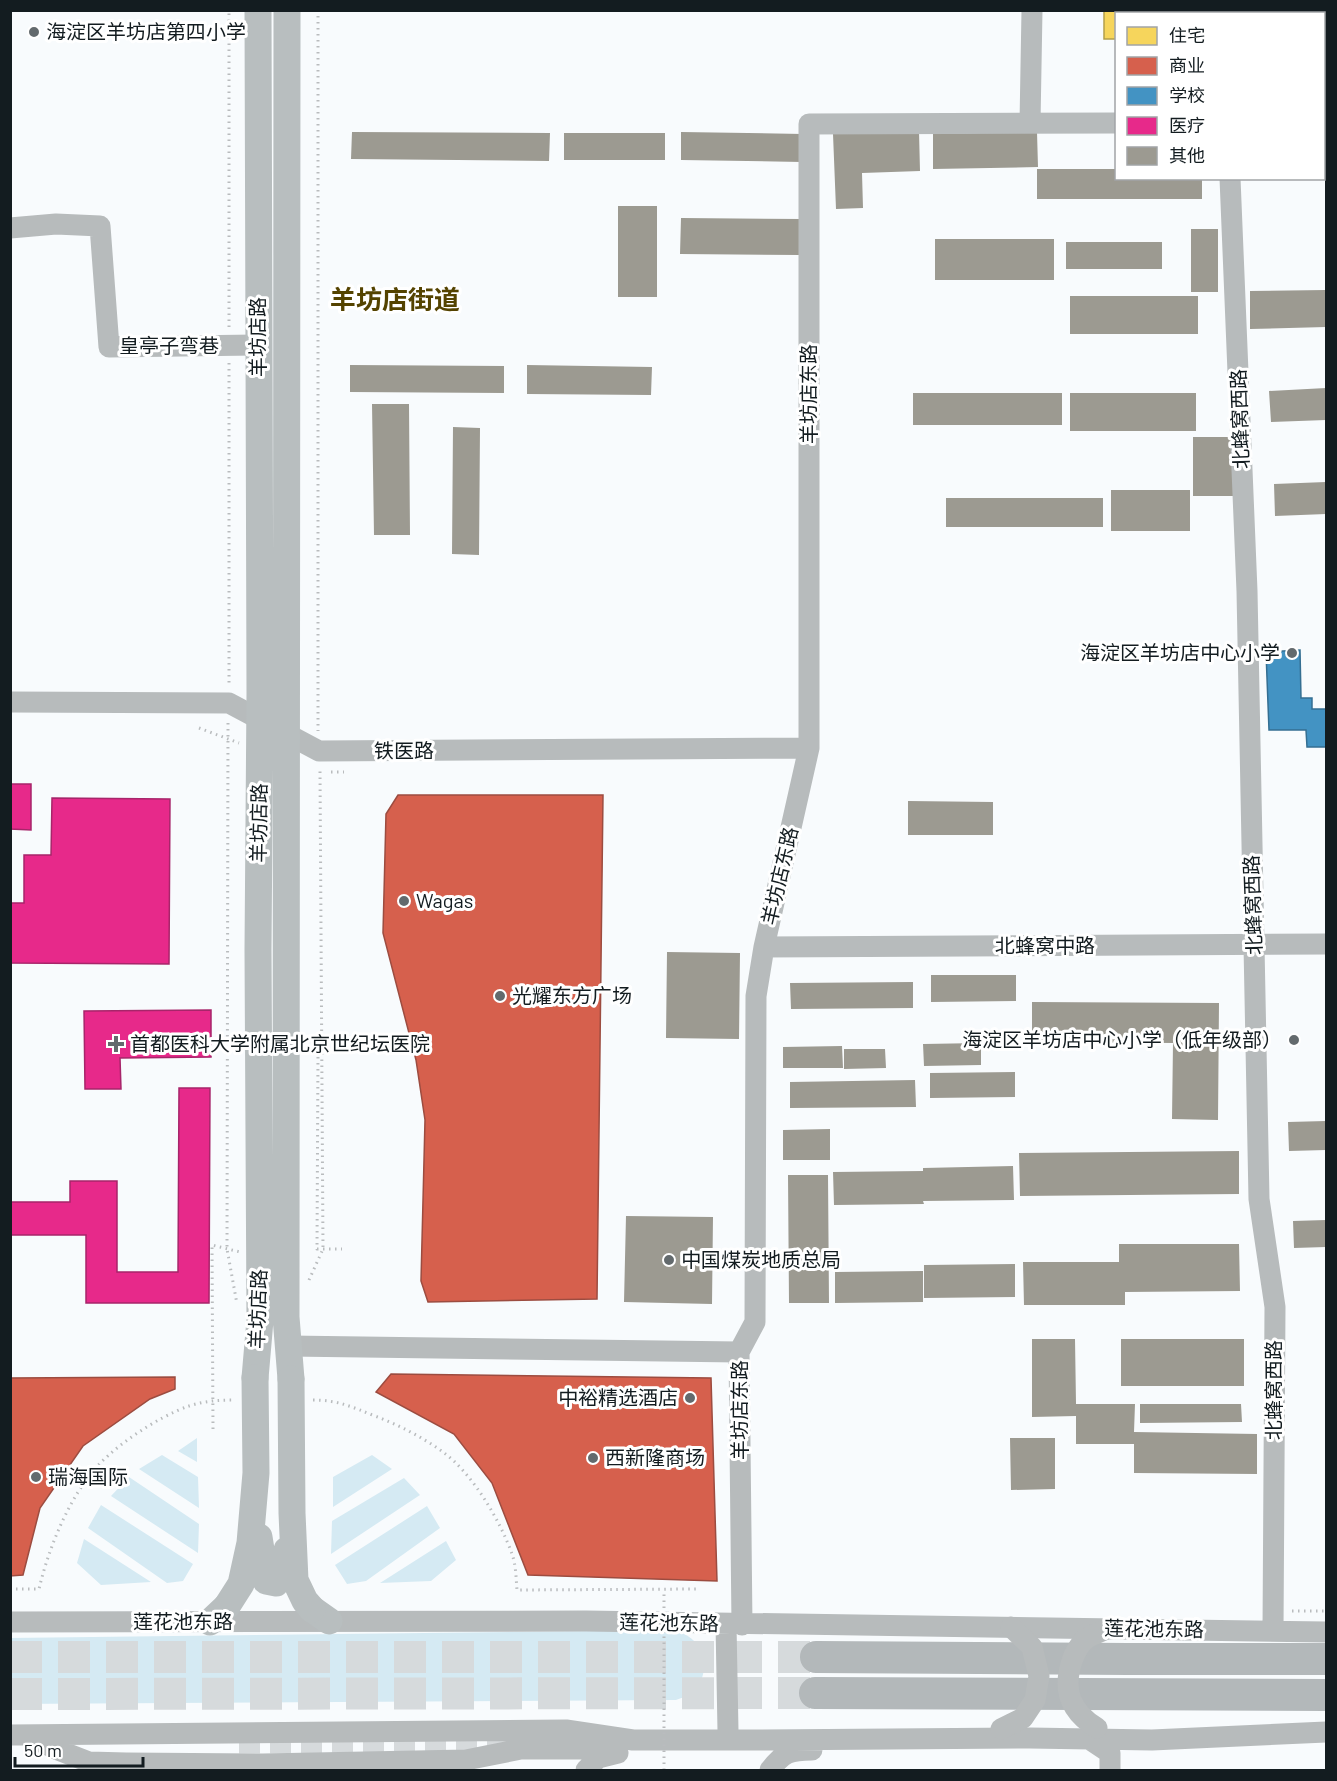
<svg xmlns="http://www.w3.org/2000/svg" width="1337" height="1781" viewBox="0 0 1337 1781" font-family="Barlow,'Noto Sans SC',sans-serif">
<rect width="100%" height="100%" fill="#f8fbfd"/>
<path fill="#d5eaf3" d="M 197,1438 L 197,1462 L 178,1451 Z
M 162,1455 L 198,1477 L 199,1508 L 139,1469 Z
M 372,1455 L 392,1469 L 333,1507 L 333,1477 Z
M 129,1477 L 199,1524 L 198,1553 L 111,1496 Z
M 404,1478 L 420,1495 L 331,1554 L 332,1521 Z
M 101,1505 L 193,1564 L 183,1581 L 167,1583 L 88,1528 Z
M 427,1506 L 440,1528 L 366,1581 L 347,1584 L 335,1565 Z
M 84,1539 L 151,1582 L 101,1585 L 77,1563 Z
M 446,1541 L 456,1560 L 431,1581 L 380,1583 Z
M 677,1630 C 682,1633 689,1636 693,1640 C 709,1654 707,1683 690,1695 C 686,1697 680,1698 676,1700 L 11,1704 L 10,1638 Z"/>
<path fill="#f6d55c" stroke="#b29e4a" stroke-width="1.5" d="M 1104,10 L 1179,10 L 1179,14 L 1116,14 L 1116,39 L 1104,39 Z
M 1261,10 L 1326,10 L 1326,36 L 1324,36 L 1324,14 L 1261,14 Z"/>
<path fill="#d6604d" stroke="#9c4c40" stroke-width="1.5" d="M 398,795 L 603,795 L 597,1299 L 428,1302 L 421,1281 L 425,1120 L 416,1060 L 383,933 L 386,814 Z
M 391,1374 L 711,1378 L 717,1581 L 528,1575 L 492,1483 L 454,1434 L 376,1392 Z
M 175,1377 L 175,1389 L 150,1399 L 83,1446 L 40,1508 L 23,1575 L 10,1576 L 10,1378 Z"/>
<path fill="#4393c3" stroke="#356f92" stroke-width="1.5" d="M 1300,650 L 1301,698 L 1312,698 L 1312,709 L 1326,709 L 1326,747 L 1307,747 L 1306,730 L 1269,730 L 1266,652 Z"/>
<path fill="#e7298a" stroke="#a7256a" stroke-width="1.5" d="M 10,784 L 31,784 L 31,830 L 10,829 Z
M 52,798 L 170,799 L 169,964 L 10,963 L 10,903 L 24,903 L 24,855 L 51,855 Z
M 211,1010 L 211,1057 L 120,1058 L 121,1089 L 85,1089 L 84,1011 Z
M 179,1088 L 210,1088 L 209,1303 L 86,1303 L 86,1235 L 10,1235 L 10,1202 L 70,1202 L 70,1181 L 117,1181 L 117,1272 L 178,1272 Z"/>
<path fill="#9c9a91" d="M 919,131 L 920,171 L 862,173 L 863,208 L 836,209 L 833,134 Z
M 352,132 L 550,133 L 549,161 L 351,159 Z
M 681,132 L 803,134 L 802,162 L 681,160 Z
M 1037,132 L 1038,167 L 933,169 L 933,134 Z
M 564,133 L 665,133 L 665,160 L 564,160 Z
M 1037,169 L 1116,169 L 1116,178 L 1202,178 L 1202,199 L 1037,199 Z
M 618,206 L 657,206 L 657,297 L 618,297 Z
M 681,218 L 802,219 L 801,255 L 680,254 Z
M 1191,229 L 1218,229 L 1218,292 L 1191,292 Z
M 935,239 L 1054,239 L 1054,280 L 935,280 Z
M 1066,242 L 1162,242 L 1162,269 L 1066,269 Z
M 1326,290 L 1326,327 L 1250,329 L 1250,291 Z
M 1070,296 L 1198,296 L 1198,334 L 1070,334 Z
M 350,365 L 504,366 L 504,393 L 350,392 Z
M 527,365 L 652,367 L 651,395 L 527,394 Z
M 1326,388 L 1326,420 L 1271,422 L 1269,391 Z
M 913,393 L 1062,393 L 1062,425 L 913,425 Z
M 1070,393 L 1196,393 L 1196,431 L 1070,431 Z
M 372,404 L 409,404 L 410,535 L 374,535 Z
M 453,427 L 480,428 L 479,555 L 452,554 Z
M 1193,437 L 1233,437 L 1233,496 L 1193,496 Z
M 1326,482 L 1326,514 L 1275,516 L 1274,484 Z
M 1111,490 L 1190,490 L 1190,531 L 1111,531 Z
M 946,498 L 1103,498 L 1103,527 L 946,527 Z
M 908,801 L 993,802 L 993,835 L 908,835 Z
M 667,952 L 740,953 L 739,1039 L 666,1038 Z
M 931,975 L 1016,975 L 1016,1001 L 931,1002 Z
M 913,982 L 913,1008 L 791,1009 L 790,983 Z
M 1032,1002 L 1219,1003 L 1218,1120 L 1172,1119 L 1173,1043 L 1032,1042 Z
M 981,1043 L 981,1065 L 924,1066 L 923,1044 Z
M 842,1046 L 843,1068 L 783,1068 L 783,1047 Z
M 844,1049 L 885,1049 L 886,1068 L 844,1069 Z
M 1015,1072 L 1015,1097 L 930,1098 L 930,1073 Z
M 915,1080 L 916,1107 L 790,1108 L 790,1082 Z
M 1326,1121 L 1326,1150 L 1289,1151 L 1288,1122 Z
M 830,1129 L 830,1160 L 783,1160 L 783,1130 Z
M 1239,1151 L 1239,1194 L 1020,1196 L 1019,1153 Z
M 1013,1166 L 1014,1200 L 923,1201 L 924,1204 L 834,1205 L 833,1172 L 923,1171 L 923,1168 Z
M 788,1175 L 828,1175 L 829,1303 L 789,1303 Z
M 626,1216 L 713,1217 L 712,1304 L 624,1302 Z
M 1326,1220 L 1326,1247 L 1294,1248 L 1293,1221 Z
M 1119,1244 L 1239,1244 L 1240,1291 L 1125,1292 L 1125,1305 L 1024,1305 L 1023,1262 L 1119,1262 Z
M 1015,1264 L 1015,1297 L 924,1298 L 924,1265 Z
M 923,1271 L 923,1302 L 835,1303 L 835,1272 Z
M 1032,1339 L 1075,1339 L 1076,1404 L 1135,1404 L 1134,1432 L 1257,1434 L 1257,1474 L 1134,1473 L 1134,1444 L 1076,1444 L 1076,1416 L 1032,1417 Z
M 1121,1339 L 1244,1339 L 1244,1386 L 1121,1386 Z
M 1140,1404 L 1241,1404 L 1242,1422 L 1140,1423 Z
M 1010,1438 L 1055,1438 L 1055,1489 L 1011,1490 Z"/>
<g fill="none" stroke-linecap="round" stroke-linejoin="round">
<path stroke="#d6dadc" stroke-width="21" stroke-dasharray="21 10" stroke-linecap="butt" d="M 239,1743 L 526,1743"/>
<path stroke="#d6dadc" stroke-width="32" stroke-dasharray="32 16" stroke-linecap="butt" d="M 10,1657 L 816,1657
M 10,1694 L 815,1693"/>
<path stroke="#b9bcbe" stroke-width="3" stroke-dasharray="1.5 4.5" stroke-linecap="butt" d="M 318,10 L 318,731
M 229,327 L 229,10
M 229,363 L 229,684
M 228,723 L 227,1249 L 237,1304
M 199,728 L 239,743
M 331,772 L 344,772
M 318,1051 L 317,1249 L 342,1249
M 309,1280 L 323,1249 L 320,770
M 313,1400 C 338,1400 352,1407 375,1416 C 399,1425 422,1437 443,1452 C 472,1473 500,1520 512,1554 C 516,1565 516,1578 517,1590 L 699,1589
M 213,1429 L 212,1245 L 240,1252
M 10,1589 L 39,1589 C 48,1551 65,1508 89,1476 C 109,1449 157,1417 189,1406 C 204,1401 219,1400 235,1400
M 1292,1611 L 1326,1611"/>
<path stroke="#b7bbbc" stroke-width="21" d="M 1030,123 L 1032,10
M 1324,124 L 1326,124
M 1230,178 L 1247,591 L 1259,1199 L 1275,1307 L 1273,1631
M 10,228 L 56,224 L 100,226 L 109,347 L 258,345
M 10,702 L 229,703 L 319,751 L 809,748
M 764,947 L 1326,944
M 289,1346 L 739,1352
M 10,1622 L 586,1621 L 1326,1632
M 726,1624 L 728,1731
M 742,1625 L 739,1352 L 755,1322 L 756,996 L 764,947 L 809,748 L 809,124 L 1116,123
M 10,1735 L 566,1730 L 633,1740 L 757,1740 L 1030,1738 L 1152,1740 L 1326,1732
M 31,1737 L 58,1750 L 89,1762 L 126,1763 L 263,1764 L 466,1760 L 521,1749 L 588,1749 L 617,1743
M 1089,1739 L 1110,1753 L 1110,1770
M 586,1770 L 598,1758 L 618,1753
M 770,1770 C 783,1753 789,1750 812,1750"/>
<path stroke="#b8bebf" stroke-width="27" d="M 287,10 L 286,1317 L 291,1379
M 255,1378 L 260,1320 L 258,950 L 260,694 L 258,10
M 312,1609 L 329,1621
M 210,1622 L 227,1606"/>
<path stroke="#b3b8ba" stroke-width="32" d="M 816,1657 L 1128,1659 L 1326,1659
M 815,1693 L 1326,1695"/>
<path stroke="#b9bcbe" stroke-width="3" stroke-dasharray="1.5 4.5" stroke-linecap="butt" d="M 664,1770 L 664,1590"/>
<path stroke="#b7bbbc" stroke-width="21" d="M 1097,1728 C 1071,1712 1062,1691 1072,1661 C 1074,1654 1080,1643 1087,1638 C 1093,1634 1102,1632 1108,1628
M 1001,1729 L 1023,1718 L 1035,1700 L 1039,1676 L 1032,1647 L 1011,1627"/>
<path stroke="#b8bebf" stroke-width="27" d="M 291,1379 L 292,1513 L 295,1580 L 305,1601 L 312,1609
M 259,1537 L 266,1581 L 276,1583 L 281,1577 L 287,1550
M 227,1606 L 241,1584 L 250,1543 L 256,1473 L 255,1378"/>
</g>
<g fill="#636a6d" stroke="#fff" stroke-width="2">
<circle cx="34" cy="32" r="6"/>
<circle cx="1292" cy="653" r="6"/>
<circle cx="404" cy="901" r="6"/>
<circle cx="500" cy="996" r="6"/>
<circle cx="1294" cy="1040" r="6"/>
<path d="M113 1035h6v6h6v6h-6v6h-6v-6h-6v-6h6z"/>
<circle cx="669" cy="1260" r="6"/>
<circle cx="690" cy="1398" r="6"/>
<circle cx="593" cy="1458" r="6"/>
<circle cx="36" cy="1477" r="6"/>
</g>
<g text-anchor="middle" stroke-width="6" stroke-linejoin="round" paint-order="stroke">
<g font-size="20" fill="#131c20" stroke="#fff" text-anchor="start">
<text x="46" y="39">海淀区羊坊店第四小学</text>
<text x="1280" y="660" text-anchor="end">海淀区羊坊店中心小学</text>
<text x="416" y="908">Wagas</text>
<text x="512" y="1003">光耀东方广场</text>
<text x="1282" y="1047" text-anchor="end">海淀区羊坊店中心小学（低年级部）</text>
<text x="130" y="1051">首都医科大学附属北京世纪坛医院</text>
<text x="681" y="1267">中国煤炭地质总局</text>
<text x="678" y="1405" text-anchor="end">中裕精选酒店</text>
<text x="605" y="1465">西新隆商场</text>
<text x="48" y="1484">瑞海国际</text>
</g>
<g font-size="20" fill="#131c20" stroke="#fff">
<text transform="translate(258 337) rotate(-90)" y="7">羊坊店路</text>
<text x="169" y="353">皇亭子弯巷</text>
<text transform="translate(809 394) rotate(-90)" y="7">羊坊店东路</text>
<text transform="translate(1240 419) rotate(-92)" y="7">北蜂窝西路</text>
<text x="404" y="758">铁医路</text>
<text transform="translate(259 823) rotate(-89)" y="7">羊坊店路</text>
<text transform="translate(780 876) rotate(-77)" y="7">羊坊店东路</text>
<text transform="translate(1253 905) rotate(-92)" y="7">北蜂窝西路</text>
<text x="1045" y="953">北蜂窝中路</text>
<text transform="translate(258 1309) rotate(-88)" y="7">羊坊店路</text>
<text transform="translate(1274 1390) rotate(-90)" y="7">北蜂窝西路</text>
<text transform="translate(740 1410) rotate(-90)" y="7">羊坊店东路</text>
<text x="183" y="1629">莲花池东路</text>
<text transform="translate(669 1623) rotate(1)" y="7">莲花池东路</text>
<text transform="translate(1154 1629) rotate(1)" y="7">莲花池东路</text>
</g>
<g font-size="26" font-weight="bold" fill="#544300" stroke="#fff">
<text x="395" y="309">羊坊店街道</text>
</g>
</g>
<rect width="1337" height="1781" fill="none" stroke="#131c20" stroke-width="24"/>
<rect x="1115" y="12" width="210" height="168" fill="#ffffff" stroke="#a1a4a6" stroke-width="1.5"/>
<rect x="1127" y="27" width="30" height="18" fill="#f6d55c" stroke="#a1a4a6" stroke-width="1.5"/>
<text x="1169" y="42" font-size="18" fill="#131c20">住宅</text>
<rect x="1127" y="57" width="30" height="18" fill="#d6604d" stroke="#a1a4a6" stroke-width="1.5"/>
<text x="1169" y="72" font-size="18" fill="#131c20">商业</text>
<rect x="1127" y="87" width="30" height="18" fill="#4393c3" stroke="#a1a4a6" stroke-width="1.5"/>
<text x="1169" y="102" font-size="18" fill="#131c20">学校</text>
<rect x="1127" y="117" width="30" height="18" fill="#e7298a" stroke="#a1a4a6" stroke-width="1.5"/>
<text x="1169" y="132" font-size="18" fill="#131c20">医疗</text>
<rect x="1127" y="147" width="30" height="18" fill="#9c9a91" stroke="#a1a4a6" stroke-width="1.5"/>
<text x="1169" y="162" font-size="18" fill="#131c20">其他</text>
<path d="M15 1757v9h128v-9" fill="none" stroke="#131c20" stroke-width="3"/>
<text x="24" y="1757" font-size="18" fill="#131c20" stroke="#ffffff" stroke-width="4.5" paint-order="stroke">50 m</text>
</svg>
